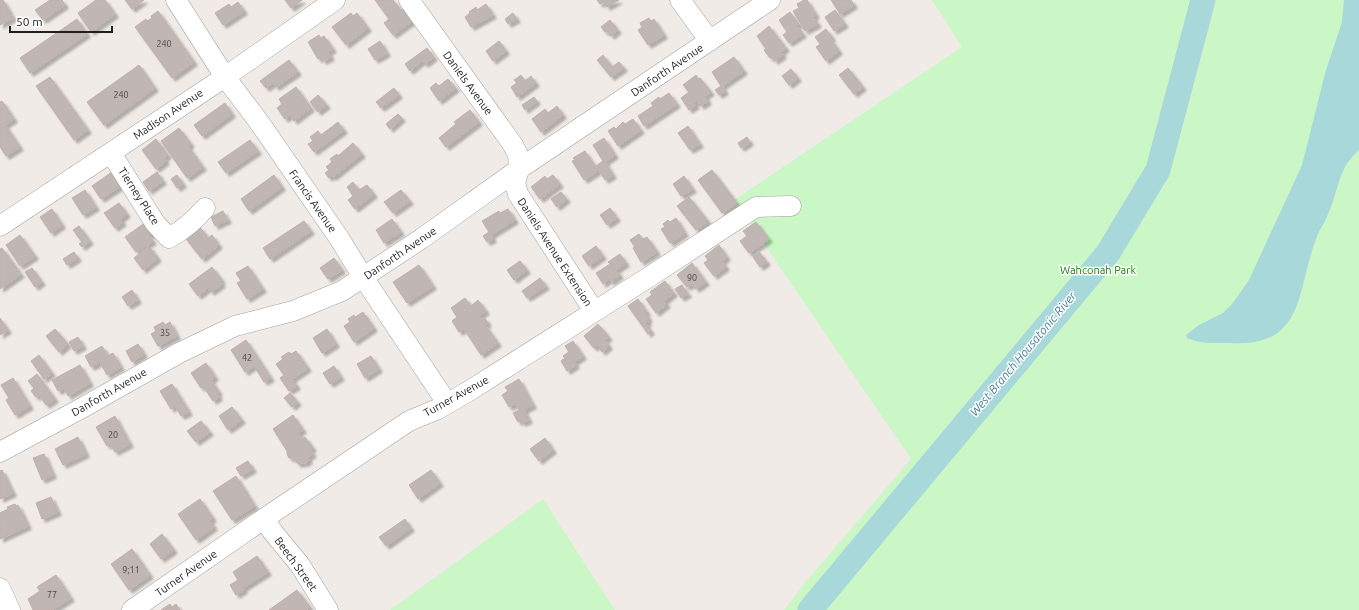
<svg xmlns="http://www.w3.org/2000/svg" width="1359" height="610" viewBox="0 0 1359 610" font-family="Ubuntu,sans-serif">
<defs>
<filter id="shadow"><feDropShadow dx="3.5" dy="3.5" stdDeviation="1" flood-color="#0004"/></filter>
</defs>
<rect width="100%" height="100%" fill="#f0ebe7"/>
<path fill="#cbf7c7" d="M 932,0 L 1359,0 L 1359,610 L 784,610 L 803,585 L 911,459 L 734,200 L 962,47 Z
M 543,499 L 615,610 L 390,610 Z"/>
<path fill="#a9d8db" d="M 1344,0 L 1359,0 L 1359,150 C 1354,155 1347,162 1344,169 C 1337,183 1335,200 1328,214 C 1325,223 1319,230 1316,239 C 1296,291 1306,348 1229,343 C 1215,343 1200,344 1187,338 L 1186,335 L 1199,325 L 1223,313 L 1232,304 L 1249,280 L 1302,165 L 1326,70 L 1342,22 Z"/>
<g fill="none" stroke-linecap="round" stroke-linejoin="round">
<path stroke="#a9d8db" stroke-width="25" d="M 810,610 L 1108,253 L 1158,170 L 1203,0"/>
</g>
<path fill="#c0b6b3" stroke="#c1b0aa" filter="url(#shadow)" d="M 0,0 L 3,0 L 13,18 L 0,25 Z
M 50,0 L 62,0 L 65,5 L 43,20 L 35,10 Z
M 96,0 L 105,0 L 115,14 L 91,32 L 78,13 Z
M 125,0 L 144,0 L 132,9 Z
M 285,0 L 302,0 L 291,8 Z
M 375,0 L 393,0 L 401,10 L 405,7 L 415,19 L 393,35 L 384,23 L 389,19 Z
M 597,0 L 619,0 L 607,7 L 604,2 L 600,4 Z
M 804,0 L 807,0 L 816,15 L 813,17 L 818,24 L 805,31 L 793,11 L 799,8 L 797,4 Z
M 831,0 L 851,0 L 854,5 L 840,14 Z
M 238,2 L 244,11 L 223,25 L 215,13 L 229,4 L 231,7 Z
M 486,4 L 493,15 L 471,27 L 465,17 L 470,13 L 469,12 L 476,7 L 477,10 Z
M 835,10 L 845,24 L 834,31 L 825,17 Z
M 158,11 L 194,62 L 172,78 L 135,27 L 146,19 L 147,21 L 152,18 L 151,16 Z
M 790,12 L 799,24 L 797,26 L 803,34 L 789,43 L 783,35 L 787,32 L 779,20 Z
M 351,13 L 353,16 L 357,13 L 368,28 L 346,45 L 332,27 Z
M 513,13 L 517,19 L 508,24 L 505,19 Z
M 649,18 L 651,21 L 654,19 L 664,35 L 648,45 L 638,30 L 642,27 L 640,23 Z
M 77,19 L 87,34 L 30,73 L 20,58 Z
M 610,20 L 618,30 L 611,36 L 607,31 L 605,32 L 601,27 Z
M 769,26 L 786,48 L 781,52 L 783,55 L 775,61 L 772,57 L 770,58 L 764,50 L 766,49 L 757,36 Z
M 826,29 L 832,37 L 830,38 L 839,51 L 826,61 L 816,47 L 820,44 L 815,37 Z
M 319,35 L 321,38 L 324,36 L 333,49 L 328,52 L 331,57 L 323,61 L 321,57 L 318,59 L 308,42 Z
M 380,41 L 387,53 L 375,60 L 368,49 Z
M 499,41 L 506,51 L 493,61 L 486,51 Z
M 427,48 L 434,57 L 425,64 L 422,61 L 410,71 L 405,64 Z
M 603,55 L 612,67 L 619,62 L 624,68 L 611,77 L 597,60 Z
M 734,57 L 744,71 L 722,86 L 725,91 L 719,95 L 715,90 L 721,86 L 712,72 Z
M 289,60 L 298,72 L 276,87 L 273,83 L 266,88 L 260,81 Z
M 139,65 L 155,88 L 104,125 L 87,102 Z
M 848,68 L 863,87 L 854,94 L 839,75 Z
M 791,69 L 798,78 L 789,85 L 782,76 Z
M 521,75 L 525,81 L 531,76 L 536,83 L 517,97 L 511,87 L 517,83 L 514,80 Z
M 696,75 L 699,79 L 700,78 L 711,92 L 705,96 L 708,101 L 701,106 L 697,101 L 694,103 L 696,105 L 689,110 L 681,98 L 689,92 L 683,85 Z
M 50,77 L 88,130 L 74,140 L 36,86 Z
M 448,79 L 456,88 L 439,101 L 430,88 L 436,83 L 439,86 Z
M 296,87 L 311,108 L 294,121 L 290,115 L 285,119 L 277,108 L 282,104 L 279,99 Z
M 394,88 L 399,95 L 381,108 L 376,102 Z
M 669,93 L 677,104 L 644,126 L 638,116 L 653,106 L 651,103 L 659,97 L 660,99 Z
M 318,95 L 327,105 L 318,112 L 310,102 Z
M 534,97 L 537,101 L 525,110 L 522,105 Z
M 2,101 L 14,119 L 5,125 L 20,147 L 6,156 L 0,147 L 0,102 Z
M 225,103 L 232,114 L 202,136 L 194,125 Z
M 557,106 L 563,115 L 541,132 L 532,119 L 545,109 L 548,113 Z
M 470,110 L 479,122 L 446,147 L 439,138 L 456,124 L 454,122 Z
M 398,114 L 402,118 L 390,129 L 386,124 Z
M 633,119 L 641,130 L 618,146 L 608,131 L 614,127 L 616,129 L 623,122 L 625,124 Z
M 338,122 L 344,130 L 314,152 L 308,144 L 313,141 L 310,137 L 318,131 L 321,135 Z
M 688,126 L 700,144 L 690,150 L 678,133 Z
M 179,128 L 191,144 L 188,146 L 203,167 L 187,178 L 161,141 Z
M 747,137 L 750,142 L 741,148 L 738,143 Z
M 604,138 L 615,155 L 605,162 L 613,175 L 605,180 L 596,166 L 603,161 L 593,145 Z
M 156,139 L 168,155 L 164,158 L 166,161 L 156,169 L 142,150 Z
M 250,140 L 258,151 L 226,173 L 218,162 Z
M 353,143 L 362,154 L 333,177 L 332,175 L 329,178 L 325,173 L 329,170 L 326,167 L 332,162 L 330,159 L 337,154 L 338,156 Z
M 585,151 L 598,171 L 584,180 L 572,161 L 575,160 L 573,158 Z
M 119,167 L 128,181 L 101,199 L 92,186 Z
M 712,170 L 737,203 L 722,213 L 698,180 Z
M 157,172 L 163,181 L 149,191 L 143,182 Z
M 177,175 L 183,184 L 177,188 L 171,179 Z
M 274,175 L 282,187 L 249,211 L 241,199 Z
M 553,175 L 560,184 L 540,199 L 531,187 L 545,176 L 547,179 Z
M 684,176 L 693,189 L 681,196 L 673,184 Z
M 353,182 L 359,190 L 367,185 L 374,194 L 355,209 L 348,200 L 353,196 L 347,187 Z
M 85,190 L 96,207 L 83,215 L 72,198 Z
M 401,190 L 410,201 L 393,213 L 384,202 Z
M 561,192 L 567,199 L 557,207 L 551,199 Z
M 689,197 L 708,221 L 696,230 L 677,206 Z
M 119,203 L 127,214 L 120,219 L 123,222 L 115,228 L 104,213 Z
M 610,208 L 617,218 L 607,225 L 600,215 Z
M 52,209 L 62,225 L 51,233 L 40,217 Z
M 508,209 L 515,220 L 491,235 L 493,239 L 487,242 L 483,236 L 489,232 L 482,221 L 499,211 L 500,213 Z
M 223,211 L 228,220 L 215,226 L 211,217 Z
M 676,218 L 685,233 L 670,243 L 661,229 L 665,227 L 663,224 L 668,220 L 670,222 Z
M 392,219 L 401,232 L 384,243 L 376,230 Z
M 149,220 L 156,230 L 149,235 L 153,241 L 136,252 L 125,237 Z
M 304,221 L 311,231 L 270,259 L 263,248 Z
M 756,222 L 769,239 L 749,253 L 740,241 L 747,236 L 743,231 Z
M 79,226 L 90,241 L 82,247 L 79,244 L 82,242 L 73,230 Z
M 200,227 L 208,238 L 212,235 L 219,245 L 202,259 L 186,239 Z
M 639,234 L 643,239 L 647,237 L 657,252 L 641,262 L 633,248 L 635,247 L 630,240 Z
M 20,235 L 35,256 L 20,266 L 6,245 Z
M 719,245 L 727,257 L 722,261 L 726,267 L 714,276 L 704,263 L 708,260 L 705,256 Z
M 149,246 L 158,258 L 143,270 L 134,258 Z
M 596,246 L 603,256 L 589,266 L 582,256 Z
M 2,248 L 21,274 L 0,289 L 0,249 Z
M 74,252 L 78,258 L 67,265 L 63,259 Z
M 759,252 L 767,262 L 760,267 L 753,257 Z
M 620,254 L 626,263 L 616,270 L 620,275 L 611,282 L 609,279 L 603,284 L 596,273 L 610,264 L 608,262 Z
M 334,258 L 342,270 L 328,279 L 320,268 Z
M 520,261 L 527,270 L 514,280 L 507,270 Z
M 692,263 L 706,282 L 696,289 L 692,284 L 687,287 L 677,275 Z
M 419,265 L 433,286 L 407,303 L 393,282 Z
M 248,266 L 263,289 L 247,299 L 237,283 L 241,281 L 236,273 Z
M 212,267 L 222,280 L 220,281 L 222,284 L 211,292 L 208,288 L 198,296 L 189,284 Z
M 32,268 L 42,282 L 35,287 L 25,272 Z
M 540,278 L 546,286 L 527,298 L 522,291 Z
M 665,281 L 674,293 L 664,301 L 667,304 L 656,313 L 646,299 L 652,295 L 650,292 Z
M 682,285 L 688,294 L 681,298 L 675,289 Z
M 132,290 L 138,300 L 128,306 L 122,297 Z
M 465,298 L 471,306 L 478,300 L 486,311 L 479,316 L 482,320 L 485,318 L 488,323 L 485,325 L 498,343 L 481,355 L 464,329 L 459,332 L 452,321 L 457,317 L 451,308 Z
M 638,299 L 647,312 L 645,313 L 649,318 L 647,320 L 648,322 L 646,324 L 651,331 L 648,334 L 628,306 Z
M 363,312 L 374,328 L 354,342 L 344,326 L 350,322 L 348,319 L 354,315 L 355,317 Z
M 0,318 L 8,330 L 0,335 Z
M 163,322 L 165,325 L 170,322 L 177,336 L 158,346 L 151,334 L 156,331 L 154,327 Z
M 598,324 L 609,337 L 605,340 L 609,346 L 602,352 L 597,345 L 594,348 L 584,336 Z
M 55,329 L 68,344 L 59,352 L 46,336 Z
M 327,329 L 336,344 L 322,353 L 313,338 Z
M 78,337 L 83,346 L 74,351 L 69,342 Z
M 246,340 L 271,378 L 264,382 L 254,366 L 245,372 L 231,350 Z
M 573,341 L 583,356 L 574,362 L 576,365 L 567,371 L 561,361 L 565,358 L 563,356 L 569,352 L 565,346 Z
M 138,344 L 144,354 L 132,362 L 126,351 Z
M 102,346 L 108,356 L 113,353 L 121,367 L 107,375 L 100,362 L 91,367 L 85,356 Z
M 296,351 L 308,368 L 292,379 L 297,386 L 289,391 L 280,378 L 284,375 L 276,364 L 283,359 L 281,357 L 289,352 L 291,354 Z
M 39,355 L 52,373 L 44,379 L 31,361 Z
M 371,356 L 379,369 L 365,378 L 357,364 Z
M 206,363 L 215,377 L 211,380 L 219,392 L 217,393 L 219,397 L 213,401 L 203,386 L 201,388 L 191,373 Z
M 80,365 L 90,383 L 68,396 L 64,388 L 58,391 L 52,380 Z
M 334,366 L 341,377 L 330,384 L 323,373 Z
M 37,374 L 55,399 L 46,405 L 39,395 L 36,397 L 31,391 L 34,388 L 28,381 Z
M 13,378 L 30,406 L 15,415 L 6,400 L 9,398 L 1,385 Z
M 519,379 L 533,405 L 524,410 L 529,420 L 522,423 L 521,420 L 518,422 L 513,413 L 519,410 L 515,404 L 509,407 L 502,395 L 508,391 L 505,387 Z
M 172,384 L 189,412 L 181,416 L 175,406 L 171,409 L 160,391 Z
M 290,393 L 298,402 L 292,407 L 284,398 Z
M 232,407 L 242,420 L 228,430 L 219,416 Z
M 293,415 L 303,430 L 298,433 L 302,439 L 305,437 L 313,448 L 310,450 L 313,454 L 308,457 L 309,460 L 305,463 L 301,463 L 298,464 L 293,458 L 289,458 L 287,454 L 287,451 L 273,429 Z
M 115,416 L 130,444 L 115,452 L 110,444 L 107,446 L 96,427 Z
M 201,421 L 210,432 L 196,442 L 187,431 Z
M 78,437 L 86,454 L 63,465 L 55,449 Z
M 545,438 L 553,450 L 539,461 L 530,449 Z
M 44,454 L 53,475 L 42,480 L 33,458 Z
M 248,461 L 253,469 L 241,476 L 236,468 Z
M 2,470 L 13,493 L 0,499 L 0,471 Z
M 431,470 L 440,483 L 418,499 L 409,485 Z
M 236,476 L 255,506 L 232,520 L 213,491 Z
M 51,497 L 58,512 L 42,519 L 36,503 Z
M 200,499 L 213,518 L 210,521 L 214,527 L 196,540 L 178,514 Z
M 15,504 L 16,506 L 18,505 L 28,526 L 0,539 L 0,513 L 8,509 L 7,507 Z
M 405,519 L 411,528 L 386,546 L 379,537 Z
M 162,534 L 174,550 L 161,559 L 150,544 Z
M 132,549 L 150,575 L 129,590 L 111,564 Z
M 257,556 L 268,572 L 243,588 L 244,590 L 236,595 L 230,585 L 238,580 L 233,572 Z
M 56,575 L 71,598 L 52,610 L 33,610 L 28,599 L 40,591 L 37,587 Z
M 297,590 L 310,607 L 306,610 L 269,610 Z
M 170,604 L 172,607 L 176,604 L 180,610 L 161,610 Z"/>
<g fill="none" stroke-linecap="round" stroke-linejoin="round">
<defs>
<path id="minor" d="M 176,0 L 225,77 L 259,122 L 339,238 L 363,277 L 447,403
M 409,0 L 513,145 L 518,155 L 519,169 L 515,183 L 518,194 L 594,311
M 680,0 L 710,41
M 111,153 L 155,223 L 169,238 C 183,230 195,220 205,208
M 0,226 L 225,77 L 335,0
M 0,452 L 82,408 L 179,353 L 235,326 L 293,311 L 342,291 L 421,239 L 519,169 L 770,0
M 265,518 L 272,531 L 300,565 L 328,610
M 0,588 L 10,610
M 132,610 L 265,518 L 409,421 L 438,409 L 469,391 L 649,277 L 756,207 L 791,206"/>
</defs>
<use href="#minor" stroke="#a1a1a1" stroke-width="21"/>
<use href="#minor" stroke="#fff" stroke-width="20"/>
</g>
<g text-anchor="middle" stroke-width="3" stroke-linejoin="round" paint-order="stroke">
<g font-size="9" fill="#484645">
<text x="164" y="47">240</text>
<text x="121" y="98">240</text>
<text x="692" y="281">90</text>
<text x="165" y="336">35</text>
<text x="247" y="361">42</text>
<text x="113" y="438">20</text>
<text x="131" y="573">9;11</text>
<text x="52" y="598">77</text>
</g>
<g font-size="11" fill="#202020" stroke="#fff">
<text transform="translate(667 70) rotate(-34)" y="4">Danforth Avenue</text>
<text transform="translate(468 83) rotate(54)" y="4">Daniels Avenue</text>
<text transform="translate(168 114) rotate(-34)" y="4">Madison Avenue</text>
<text transform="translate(139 196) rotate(57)" y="4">Tierney Place</text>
<text transform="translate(313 201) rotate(55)" y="4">Francis Avenue</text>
<text transform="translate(555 252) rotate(57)" y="4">Daniels Avenue Extension</text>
<text transform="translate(400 253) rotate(-34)" y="4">Danforth Avenue</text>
<text transform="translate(109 392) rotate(-30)" y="4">Danforth Avenue</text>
<text transform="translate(456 396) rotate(-29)" y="4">Turner Avenue</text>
<text transform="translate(296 564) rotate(54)" y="4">Beech Street</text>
<text transform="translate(186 573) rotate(-35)" y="4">Turner Avenue</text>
</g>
<g font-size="11" fill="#1b7a12" stroke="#fff">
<text x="1098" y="274">Wahconah Park</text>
</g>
<g font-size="12" font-style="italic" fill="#477b94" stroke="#fff">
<text transform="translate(1023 354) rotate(-50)" y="4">West Branch Housatonic River</text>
</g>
</g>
<path d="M10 26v6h102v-6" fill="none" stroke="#202020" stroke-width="2"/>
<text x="16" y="26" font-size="12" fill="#202020" stroke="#ffffff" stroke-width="3" paint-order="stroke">50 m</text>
</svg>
